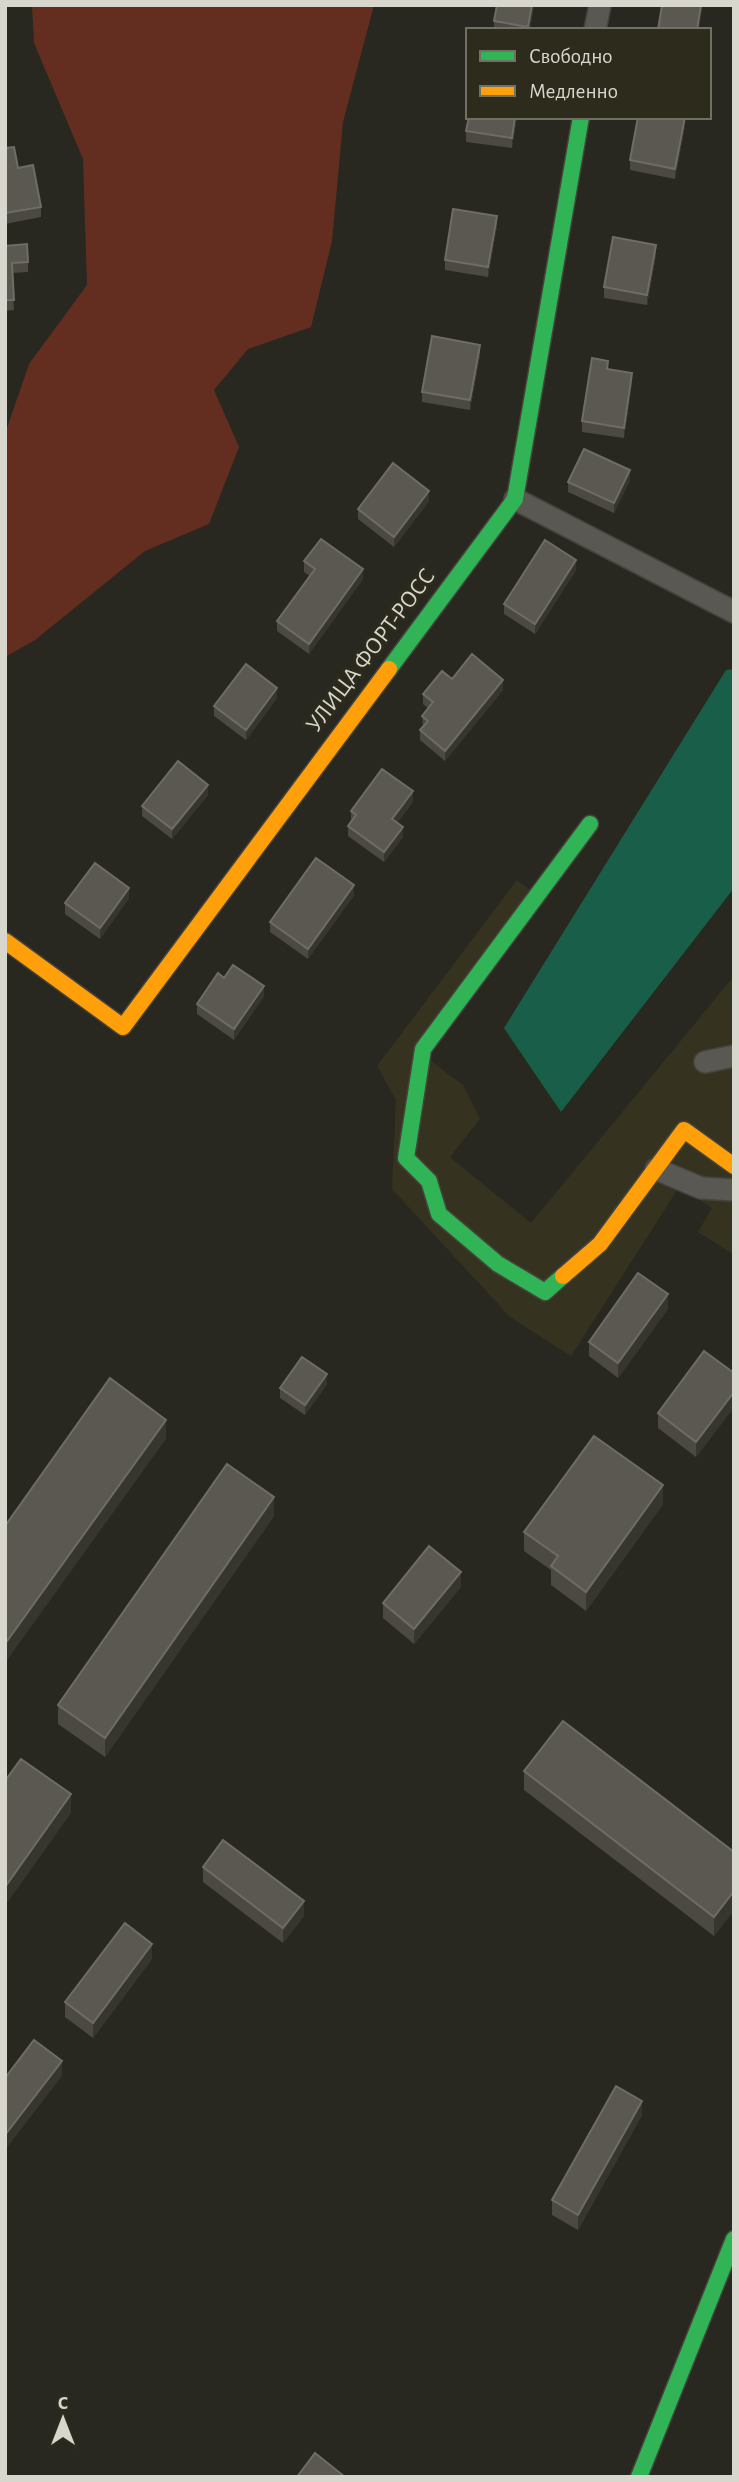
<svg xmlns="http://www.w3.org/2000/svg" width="739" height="2482" viewBox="0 0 739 2482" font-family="'Alegreya Sans',sans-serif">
<rect width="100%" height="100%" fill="#282820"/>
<path fill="#35331f" d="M 517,880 L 540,898 L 423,1055 L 463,1085 L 480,1119 L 450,1157 L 531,1223 L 734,976 L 734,1255 L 698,1232 L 712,1208 L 679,1187 L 571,1356 L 510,1317 L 392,1189 L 396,1100 L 377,1066 Z"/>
<path fill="#632e1f" d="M 32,5 L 374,5 L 343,122 L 332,241 L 311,327 L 248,349 L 214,390 L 239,447 L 209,524 L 145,551 L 35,640 L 5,657 L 5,434 L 29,364 L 87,285 L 83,159 L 34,43 Z"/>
<path fill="#195e49" d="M 734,669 L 734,888 L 561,1112 L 504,1028 L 726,670 Z"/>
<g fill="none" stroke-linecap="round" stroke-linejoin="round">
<defs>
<path id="street" d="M 595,30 L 600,5
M 515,499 L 734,612
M 705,1062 L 734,1056
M 656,1169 L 701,1188 L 734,1190"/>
<path id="fast" d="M 389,669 L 515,499 L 581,117
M 563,1276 L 545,1292 L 498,1264 L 439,1214 L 429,1181 L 406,1158 L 423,1049 L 590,824
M 639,2477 L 734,2239"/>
<path id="slow" d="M 5,941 L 123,1027 L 389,669
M 563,1276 L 600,1244 L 684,1130 L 734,1166"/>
</defs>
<use href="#street" stroke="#44443d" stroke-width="24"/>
<use href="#fast" stroke="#44443d" stroke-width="19"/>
<use href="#slow" stroke="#44443d" stroke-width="19"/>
<use href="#street" stroke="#595853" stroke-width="21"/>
<use href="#fast" stroke="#30b455" stroke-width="16"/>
<use href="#slow" stroke="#ff9f0a" stroke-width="16"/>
</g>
<path fill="#4b4942" d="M 497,5 L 534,5 L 530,30 L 494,30 L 494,21 Z
M 517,117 L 512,148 L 466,142 L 466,131 Z
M 685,126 L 675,179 L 630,170 L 630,160 Z
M 5,148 L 41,207 L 41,217 L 5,224 Z
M 497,226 L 488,277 L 445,270 L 445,260 Z
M 5,246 L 28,262 L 28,272 L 12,273 L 14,310 L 5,311 Z
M 656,255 L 647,305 L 604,298 L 604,287 Z
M 480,355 L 470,410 L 422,402 L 422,392 Z
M 608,369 L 632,383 L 624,438 L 582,432 L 582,421 Z
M 630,480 L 614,513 L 568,492 L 568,482 Z
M 429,501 L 394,547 L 358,519 L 358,509 Z
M 304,561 L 363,579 L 309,654 L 277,631 L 277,621 L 310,576 L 304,572 Z
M 576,570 L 535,634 L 504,614 L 504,604 Z
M 452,679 L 503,690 L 445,761 L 420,740 L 420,730 L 423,727 L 422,716 L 428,708 L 423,704 L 423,694 Z
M 277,698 L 246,740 L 214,716 L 214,706 Z
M 208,795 L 172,839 L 142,816 L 142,806 Z
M 413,802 L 397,823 L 403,837 L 384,862 L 348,836 L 348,826 L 351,822 L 351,811 Z
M 354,895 L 308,959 L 270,932 L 270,922 Z
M 129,898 L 100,939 L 65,914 L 65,903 Z
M 224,978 L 264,996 L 234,1040 L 197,1014 L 197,1004 Z
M 668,1309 L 618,1378 L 589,1356 L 589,1342 Z
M 734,1373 L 734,1407 L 696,1457 L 658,1428 L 658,1413 Z
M 327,1384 L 305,1415 L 280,1398 L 280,1388 Z
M 663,1504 L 586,1611 L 551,1585 L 551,1570 L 524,1551 L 524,1532 Z
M 274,1516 L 105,1757 L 58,1724 L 58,1705 Z
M 461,1587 L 414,1644 L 383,1618 L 383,1603 Z
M 524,1771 L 734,1852 L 734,1910 L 714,1936 L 524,1790 Z
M 203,1867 L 304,1916 L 283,1943 L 203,1882 Z
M 152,1959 L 93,2038 L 65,2017 L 65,2002 Z
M 642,2115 L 578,2230 L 552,2215 L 552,2200 Z"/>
<path fill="#36352e" d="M 532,5 L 534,5 L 530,30 L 528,30 Z
M 701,5 L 703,5 L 699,30 L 697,30 Z
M 515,117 L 517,117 L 512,148 L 512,138 Z
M 685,117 L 685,126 L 675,179 L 675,169 Z
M 497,216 L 497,226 L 488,277 L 488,267 Z
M 656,245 L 656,255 L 647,305 L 647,295 Z
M 480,345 L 480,355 L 470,410 L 470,400 Z
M 632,373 L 632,383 L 624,438 L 624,428 Z
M 630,470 L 630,480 L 614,513 L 614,503 Z
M 429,491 L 429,501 L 394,547 L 394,537 Z
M 576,560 L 576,570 L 535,634 L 535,624 Z
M 363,569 L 363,579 L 309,654 L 309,644 Z
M 503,680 L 503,690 L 445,761 L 445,751 Z
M 277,688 L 277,698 L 246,740 L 246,730 Z
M 208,785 L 208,795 L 172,839 L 172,829 Z
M 413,791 L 413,802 L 392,830 L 392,819 Z
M 403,827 L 403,837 L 384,862 L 384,852 Z
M 354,885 L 354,895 L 308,959 L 308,949 Z
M 129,888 L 129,898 L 100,939 L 100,928 Z
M 264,986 L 264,996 L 234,1040 L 234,1029 Z
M 668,1294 L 668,1309 L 618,1378 L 618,1363 Z
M 327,1374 L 327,1384 L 305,1415 L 305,1405 Z
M 734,1392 L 734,1407 L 696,1457 L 696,1442 Z
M 166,1420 L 166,1439 L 5,1663 L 5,1644 Z
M 663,1485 L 663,1504 L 586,1611 L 586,1592 Z
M 274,1497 L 274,1516 L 105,1757 L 105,1738 Z
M 461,1572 L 461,1587 L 414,1644 L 414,1629 Z
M 71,1794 L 71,1813 L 5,1906 L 5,1887 Z
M 734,1891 L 734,1910 L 714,1936 L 714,1917 Z
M 304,1901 L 304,1916 L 283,1943 L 283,1928 Z
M 152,1944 L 152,1959 L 93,2038 L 93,2023 Z
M 62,2061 L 62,2076 L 5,2150 L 5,2135 Z
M 642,2101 L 642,2115 L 578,2230 L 578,2215 Z"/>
<path fill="#5a5851" stroke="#6d6c65" stroke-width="2" d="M 497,5 L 532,5 L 528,27 L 494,21 Z
M 662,5 L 701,5 L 697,30 L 658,30 Z
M 469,117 L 515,117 L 512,138 L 466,131 Z
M 638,117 L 685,117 L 675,169 L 630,160 Z
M 14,147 L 18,168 L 33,165 L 41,207 L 5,213 L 5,148 Z
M 453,209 L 497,216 L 488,267 L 445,260 Z
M 613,237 L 656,245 L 647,295 L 604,287 Z
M 27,244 L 28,262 L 12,263 L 14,300 L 5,300 L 5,246 Z
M 432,336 L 480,345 L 470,400 L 422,392 Z
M 592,358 L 608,361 L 607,369 L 632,373 L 624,428 L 582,421 Z
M 584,449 L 630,470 L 614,503 L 568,482 Z
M 393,463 L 429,491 L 394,537 L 358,509 Z
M 321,539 L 363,569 L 309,644 L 277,621 L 315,569 L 304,561 Z
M 545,540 L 576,560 L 535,624 L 504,604 Z
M 472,654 L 503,680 L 445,751 L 420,730 L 428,721 L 422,716 L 433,702 L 423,694 L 442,671 L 452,679 Z
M 246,664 L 277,688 L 246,730 L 214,706 Z
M 178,761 L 208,785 L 172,829 L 142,806 Z
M 382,769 L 413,791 L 392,819 L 403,827 L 384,852 L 348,826 L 356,815 L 351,811 Z
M 316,858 L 354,885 L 308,949 L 270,922 Z
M 95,863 L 129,888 L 100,928 L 65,903 Z
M 233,965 L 264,986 L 234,1029 L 197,1004 L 218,973 L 224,978 Z
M 638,1273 L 668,1294 L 618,1363 L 589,1342 Z
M 704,1351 L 734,1373 L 734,1392 L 696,1442 L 658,1413 Z
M 302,1357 L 327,1374 L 305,1405 L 280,1388 Z
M 110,1378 L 166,1420 L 5,1644 L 5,1526 Z
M 594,1436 L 663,1485 L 586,1592 L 551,1566 L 558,1556 L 524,1532 Z
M 227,1464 L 274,1497 L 105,1738 L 58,1705 Z
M 429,1546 L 461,1572 L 414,1629 L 383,1603 Z
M 563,1721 L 734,1852 L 734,1891 L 714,1917 L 524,1771 Z
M 21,1759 L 71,1794 L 5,1887 L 5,1781 Z
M 223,1840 L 304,1901 L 283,1928 L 203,1867 Z
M 125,1923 L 152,1944 L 93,2023 L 65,2002 Z
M 34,2040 L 62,2061 L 5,2135 L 5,2078 Z
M 616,2086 L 642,2101 L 578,2215 L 552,2200 Z
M 315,2453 L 345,2477 L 297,2477 Z"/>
<g text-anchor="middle" stroke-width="6" stroke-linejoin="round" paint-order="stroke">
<g font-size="24" fill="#d7d7cd" stroke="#2c2b1c">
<text transform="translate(370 650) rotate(-53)" y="8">УЛИЦА ФОРТ-РОСС</text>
</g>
</g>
<rect width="739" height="2482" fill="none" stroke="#d7d7cd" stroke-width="14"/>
<rect x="466" y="28" width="245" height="91" fill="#2c2b1c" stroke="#707063" stroke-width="2"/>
<rect x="480" y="51" width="35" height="10" fill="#30b455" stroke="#707063" stroke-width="2"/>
<text x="529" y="63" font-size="21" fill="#d7d7cd">Свободно</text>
<rect x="480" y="86" width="35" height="10" fill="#ff9f0a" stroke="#707063" stroke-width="2"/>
<text x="529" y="98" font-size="21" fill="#d7d7cd">Медленно</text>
<g transform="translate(63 2419)" stroke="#2c2b1c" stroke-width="5" paint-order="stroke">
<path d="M0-5L12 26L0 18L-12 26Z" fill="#d7d7cd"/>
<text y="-10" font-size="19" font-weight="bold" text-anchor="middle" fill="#d7d7cd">С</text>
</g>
</svg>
